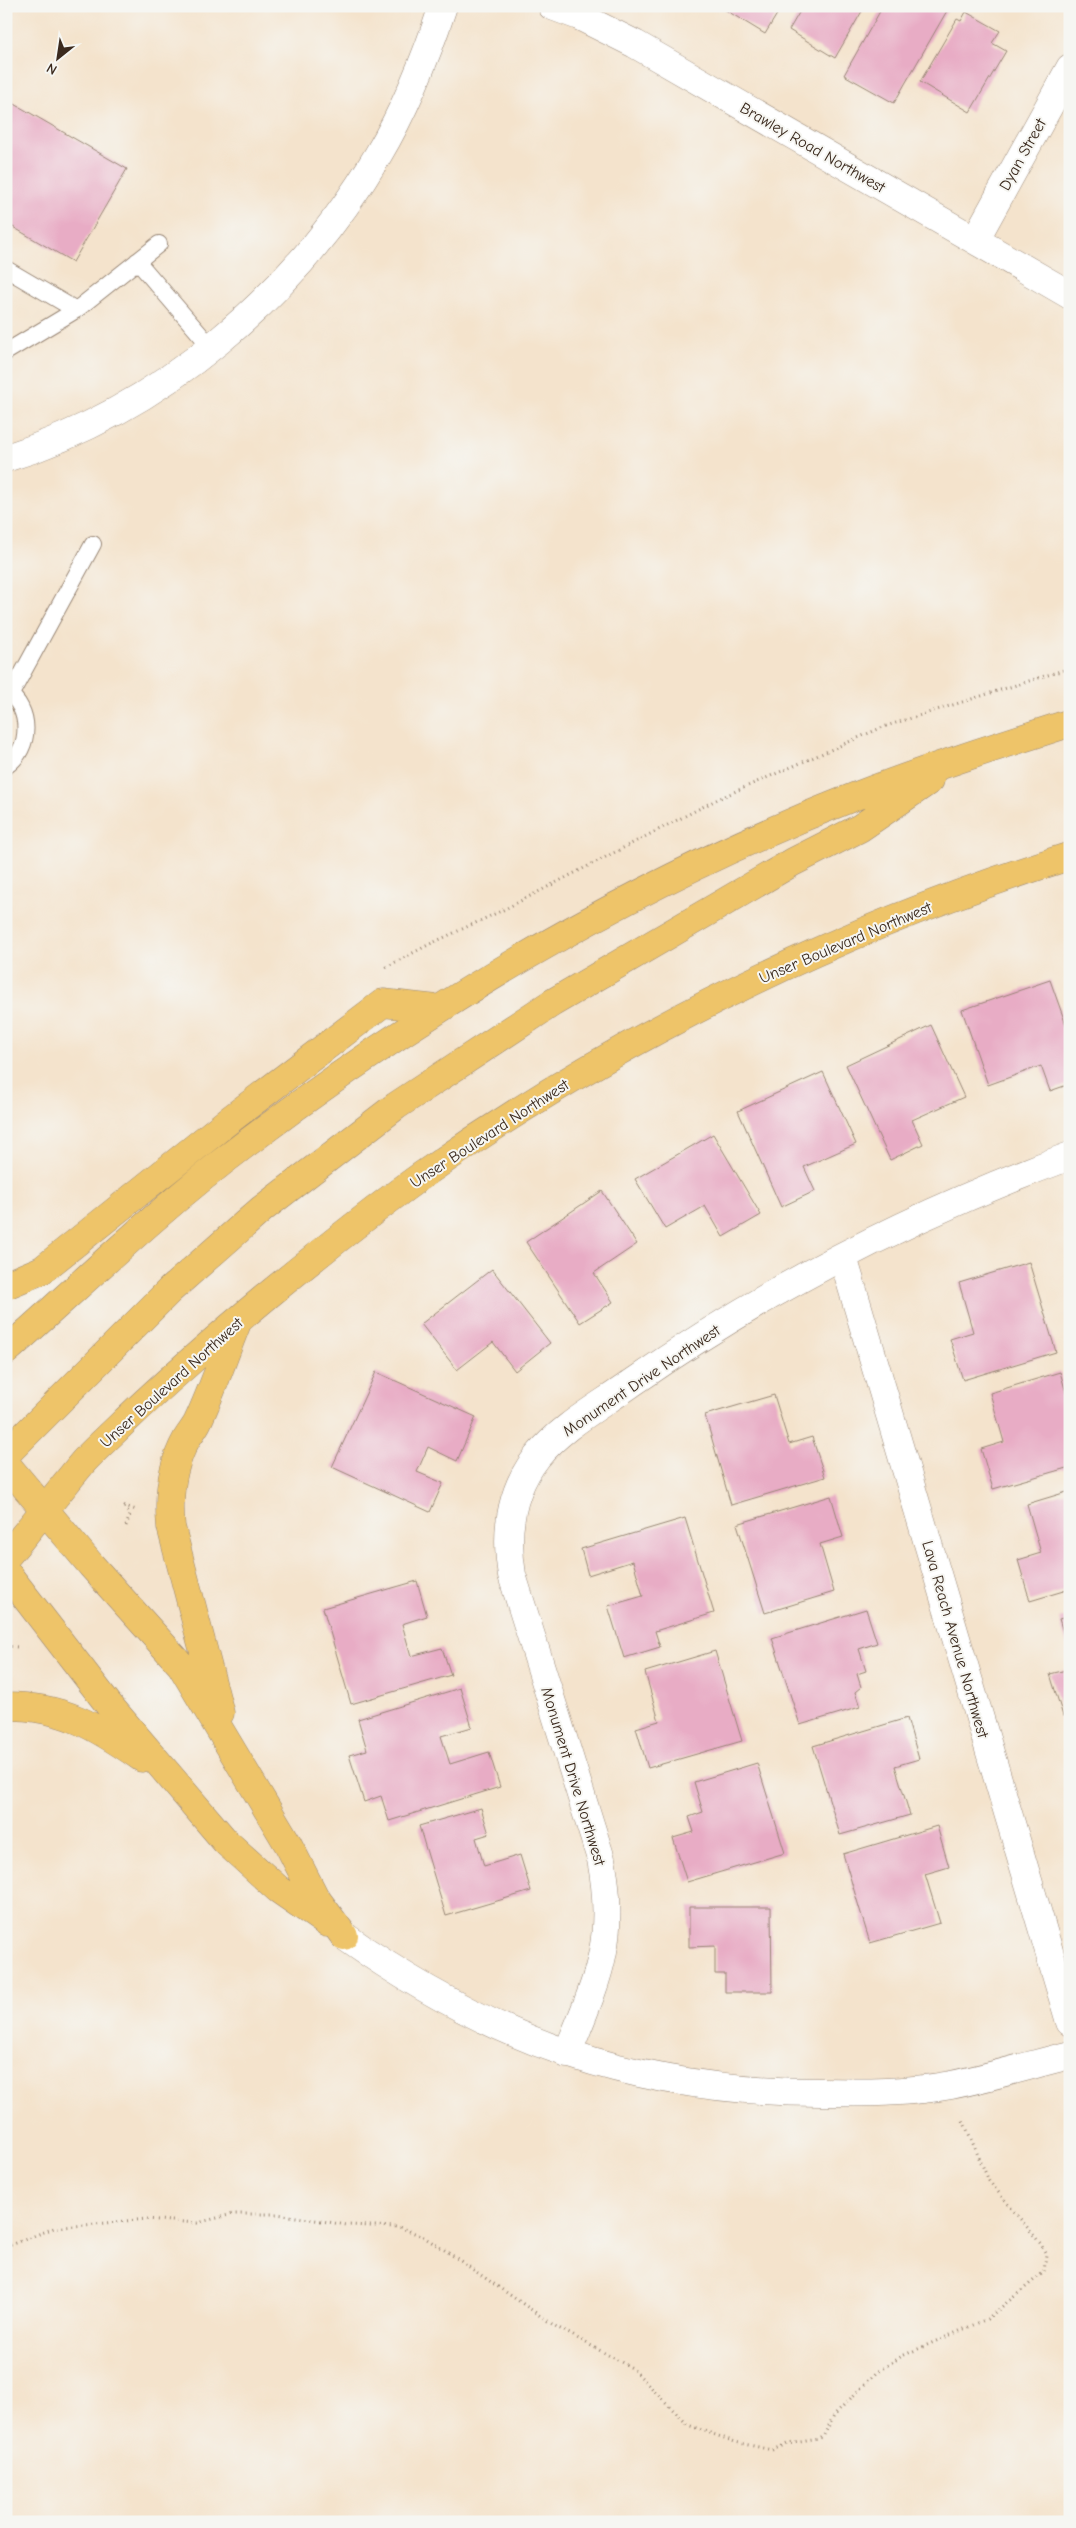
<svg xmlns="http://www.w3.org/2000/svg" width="1076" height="2528" viewBox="0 0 1076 2528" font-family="'Comic Neue',sans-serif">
<rect width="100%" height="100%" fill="#f6f6f2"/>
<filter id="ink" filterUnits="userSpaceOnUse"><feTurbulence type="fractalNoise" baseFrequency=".02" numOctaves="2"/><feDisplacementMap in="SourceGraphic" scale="10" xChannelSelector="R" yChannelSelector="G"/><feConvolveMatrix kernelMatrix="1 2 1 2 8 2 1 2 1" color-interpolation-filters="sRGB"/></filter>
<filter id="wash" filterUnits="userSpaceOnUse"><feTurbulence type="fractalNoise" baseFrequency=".0096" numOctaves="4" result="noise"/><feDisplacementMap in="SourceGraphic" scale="20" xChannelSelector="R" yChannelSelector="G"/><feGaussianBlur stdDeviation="1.12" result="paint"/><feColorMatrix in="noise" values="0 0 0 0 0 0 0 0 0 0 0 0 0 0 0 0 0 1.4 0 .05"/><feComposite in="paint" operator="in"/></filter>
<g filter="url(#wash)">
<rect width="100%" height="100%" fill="#f4e3cc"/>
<g id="blocks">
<path fill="#e8acc5" d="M 719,6 L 782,6 L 765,34 Z
M 803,6 L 865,6 L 835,58 L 789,30 Z
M 883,6 L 944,6 L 948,9 L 894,103 L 844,75 Z
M 966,12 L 1000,31 L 992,43 L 1006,51 L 970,112 L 920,82 L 957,19 L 961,21 Z
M 6,99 L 127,169 L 73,262 L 6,223 Z
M 1050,980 L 1070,1036 L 1070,1084 L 1050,1091 L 1041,1066 L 988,1085 L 962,1010 Z
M 931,1025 L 964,1097 L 912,1120 L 923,1144 L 890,1160 L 846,1065 Z
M 823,1072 L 856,1144 L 804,1167 L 815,1191 L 781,1207 L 738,1111 Z
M 713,1134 L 761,1215 L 723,1237 L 705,1206 L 665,1229 L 635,1179 Z
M 602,1191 L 637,1244 L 594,1273 L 613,1302 L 580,1323 L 526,1242 Z
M 1029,1262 L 1056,1352 L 963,1380 L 950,1339 L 973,1332 L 959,1283 Z
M 492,1269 L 550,1343 L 515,1371 L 493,1342 L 457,1370 L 421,1324 Z
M 376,1372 L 476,1417 L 457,1461 L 428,1447 L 417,1472 L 443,1483 L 430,1512 L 332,1467 Z
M 1060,1372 L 1070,1406 L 1070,1467 L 993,1489 L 981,1449 L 1004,1442 L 990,1393 Z
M 774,1395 L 789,1444 L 812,1437 L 825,1477 L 731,1505 L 705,1415 Z
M 1070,1491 L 1070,1589 L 1030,1601 L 1018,1560 L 1041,1553 L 1027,1504 Z
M 831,1496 L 843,1537 L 820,1544 L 834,1592 L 765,1613 L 737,1524 Z
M 685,1518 L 714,1613 L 655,1631 L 660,1647 L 624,1658 L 608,1606 L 643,1596 L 633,1561 L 588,1575 L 581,1549 Z
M 417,1581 L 427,1616 L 402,1624 L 411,1656 L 442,1648 L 451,1675 L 351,1704 L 323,1608 Z
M 866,1609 L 877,1643 L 859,1649 L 866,1671 L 857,1674 L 861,1687 L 855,1692 L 860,1707 L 800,1725 L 772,1638 Z
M 1070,1616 L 1070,1651 L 1069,1651 L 1059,1619 Z
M 715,1651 L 742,1741 L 648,1768 L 636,1728 L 659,1721 L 645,1672 Z
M 1070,1669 L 1070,1714 L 1063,1716 L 1050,1674 Z
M 460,1688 L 472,1727 L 441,1736 L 450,1764 L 489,1752 L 500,1787 L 389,1821 L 381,1796 L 364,1802 L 349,1755 L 367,1750 L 358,1719 Z
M 907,1718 L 919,1759 L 895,1766 L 910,1815 L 840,1835 L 813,1746 Z
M 757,1763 L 785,1853 L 687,1882 L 673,1838 L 694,1832 L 689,1817 L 703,1812 L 694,1782 Z
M 481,1808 L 489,1834 L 476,1838 L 484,1866 L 520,1855 L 531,1891 L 446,1916 L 419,1826 Z
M 937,1826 L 949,1867 L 925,1874 L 940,1923 L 870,1943 L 843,1854 Z
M 689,1907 L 771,1907 L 772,1992 L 725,1992 L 725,1974 L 715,1974 L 715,1946 L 689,1947 Z"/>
</g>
</g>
<g filter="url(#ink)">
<use href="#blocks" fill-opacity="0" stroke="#988675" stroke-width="1"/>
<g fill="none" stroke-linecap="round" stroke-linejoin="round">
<defs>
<path id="lane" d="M 137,261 L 211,347
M 6,269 L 76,310 L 159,244
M 6,352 L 76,310
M 6,691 C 32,709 32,748 6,766
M 11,694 L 93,544"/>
<path id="street" d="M 552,6 L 579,16 L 635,44 L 1070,295
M 975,240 L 1070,68
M 6,458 C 161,410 296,294 378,155 C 406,108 426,58 443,6
M 843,1257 L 1070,2022
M 344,1936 C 494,2042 636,2092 820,2092 C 864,2093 908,2093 951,2085 C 991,2077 1030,2065 1070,2055
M 567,2054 C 597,1980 617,1941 601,1859 L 512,1575 C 505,1533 510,1491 537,1457 C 562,1426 600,1406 632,1383 C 767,1289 916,1213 1070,1156"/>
<path id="primary" d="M 6,1285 L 42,1270 L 228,1121 L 383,1003 L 437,1009
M 6,1351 C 84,1282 159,1209 243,1146 C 431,1003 636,882 856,796 C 926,769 998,746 1070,723
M 6,1454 L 170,1290 L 262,1209 L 396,1106 L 552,1003 L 793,862 L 860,828 L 930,780
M 6,1464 L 91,1565 L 181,1665 L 288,1844 L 315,1897 L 344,1936
M 6,1557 C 33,1525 58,1492 84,1461 C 97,1447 112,1434 126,1420 C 171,1377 219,1336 267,1296 C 317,1255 368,1214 421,1176 C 619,1037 839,929 1070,856
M 6,1572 L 109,1705 L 226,1842 L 278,1889 L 327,1923
M 6,1706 C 63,1706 96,1726 142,1758
M 220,1713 L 171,1527 C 168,1497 171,1467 186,1440 C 189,1434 195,1428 198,1421 C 213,1389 224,1355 237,1323"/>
</defs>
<use href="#lane" stroke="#988675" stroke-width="18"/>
<use href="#street" stroke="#988675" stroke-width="29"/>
<use href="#primary" stroke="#988675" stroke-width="29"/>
<path stroke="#988675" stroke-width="3" stroke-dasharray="1 4" stroke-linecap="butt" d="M 386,967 L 430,944 L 501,911 L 718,799 L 883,727 L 1070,668
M 126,1526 L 130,1515 L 123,1505 L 136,1510
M 6,1646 L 18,1647
M 6,2247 L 54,2228 L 146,2219 L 197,2223 L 233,2214 L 277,2214 L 347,2225 L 399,2227 L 422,2236 L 446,2251 L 555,2326 L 632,2368 L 688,2425 L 735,2442 L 772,2450 L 787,2444 L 819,2439 L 824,2435 L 834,2415 L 877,2372 L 902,2356 L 987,2319 L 1044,2272 L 1046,2254 L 1041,2244 L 989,2181 L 962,2118"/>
<use href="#lane" stroke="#fff" stroke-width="16"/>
<use href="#street" stroke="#fff" stroke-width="28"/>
<use href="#primary" stroke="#eec469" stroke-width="28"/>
</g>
</g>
<g text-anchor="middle" stroke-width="4" stroke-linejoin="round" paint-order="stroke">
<g font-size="16" fill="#3b2a1e" stroke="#f6f6f2">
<text transform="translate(813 147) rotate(30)" y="6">Brawley Road Northwest</text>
<text transform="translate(1022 154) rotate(-61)" y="6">Dyan Street</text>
<text transform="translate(845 942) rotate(-23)" y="6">Unser Boulevard Northwest</text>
<text transform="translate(489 1133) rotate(-33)" y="6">Unser Boulevard Northwest</text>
<text transform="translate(641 1380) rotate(-34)" y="6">Monument Drive Northwest</text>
<text transform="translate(171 1382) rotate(-42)" y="6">Unser Boulevard Northwest</text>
<text transform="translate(956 1639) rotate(74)" y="6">Lava Reach Avenue Northwest</text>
<text transform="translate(574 1776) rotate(73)" y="6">Monument Drive Northwest</text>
</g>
</g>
<rect width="1076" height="2528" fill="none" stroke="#f6f6f2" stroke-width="25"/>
<g transform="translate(58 58) rotate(210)" stroke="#f6f6f2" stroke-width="4" paint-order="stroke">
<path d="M0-4L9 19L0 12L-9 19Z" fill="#3b2a1e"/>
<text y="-8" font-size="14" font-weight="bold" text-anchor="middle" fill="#3b2a1e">N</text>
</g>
</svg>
